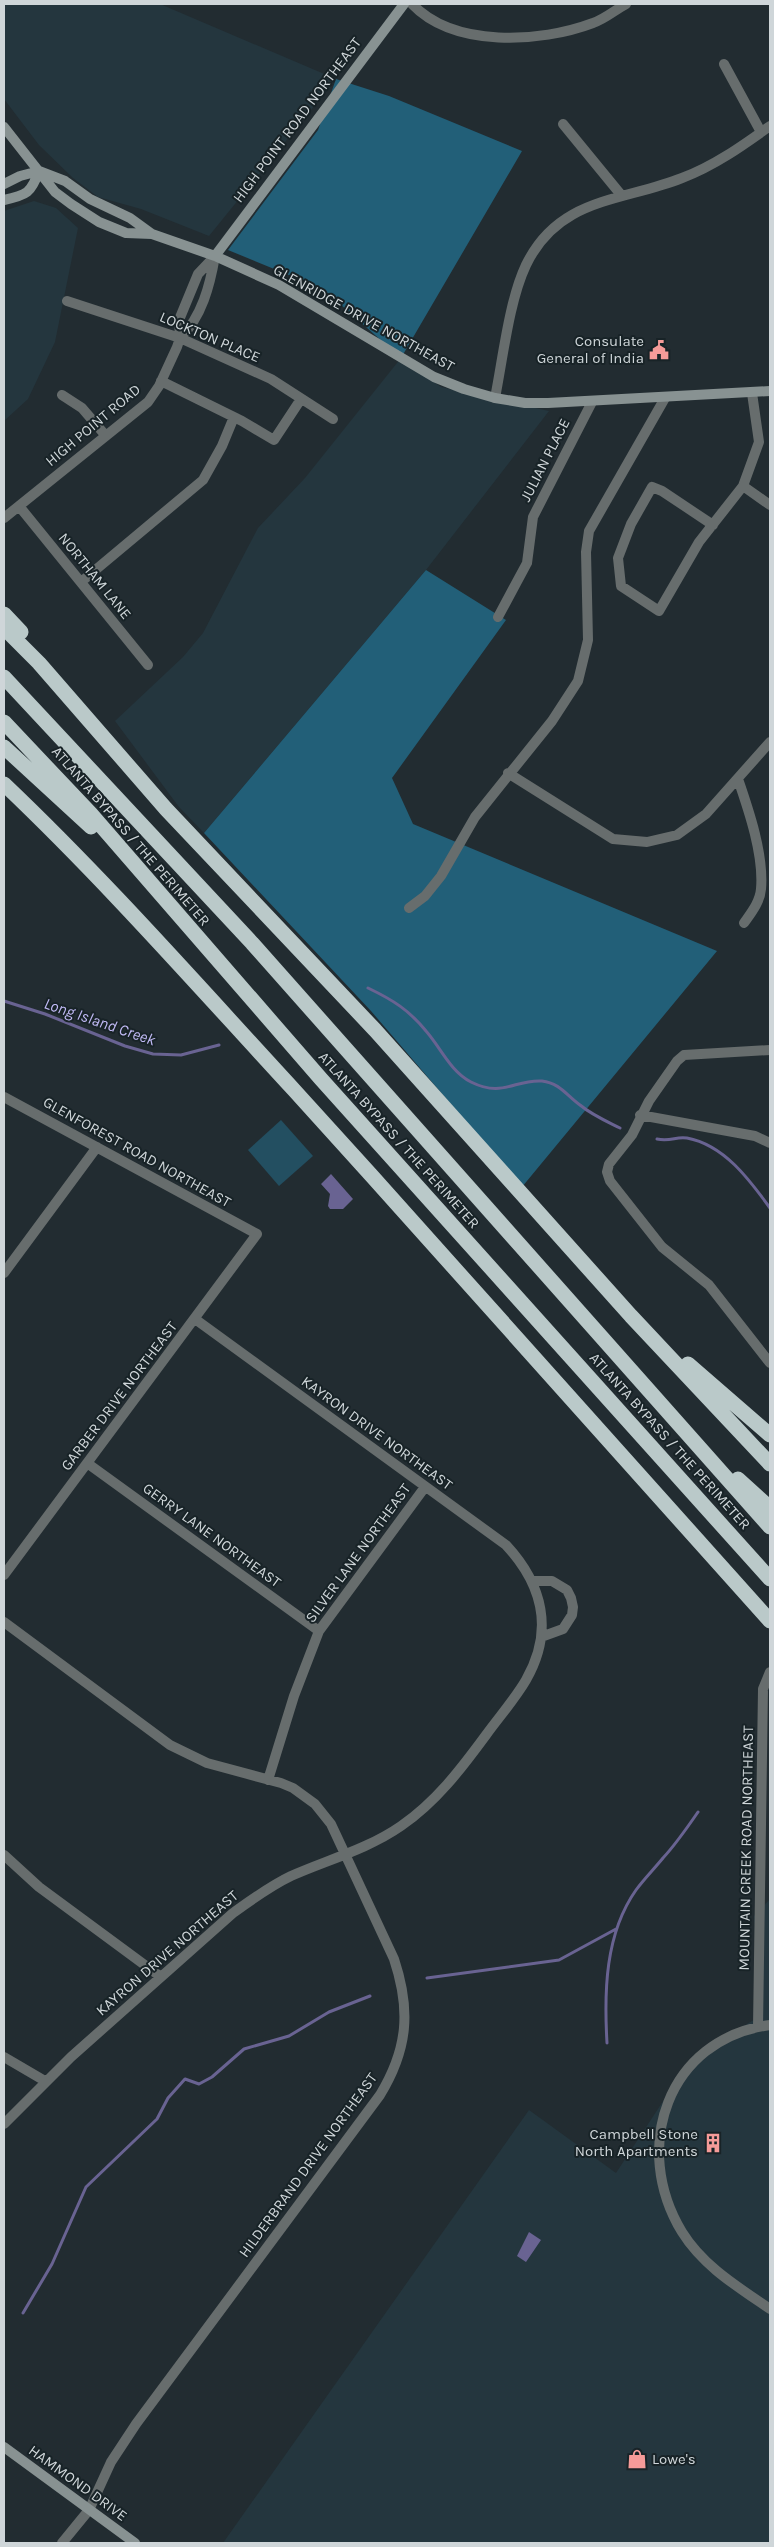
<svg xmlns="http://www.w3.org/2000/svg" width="774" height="2547" viewBox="0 0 774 2547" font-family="Karla,sans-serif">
<rect width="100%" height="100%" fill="#222c31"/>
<path fill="#24363e" d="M 4,4 L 160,4 L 336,79 L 209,236 L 141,209 L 98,197 L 73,178 L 39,145 L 4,99 Z
M 34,201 L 56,208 L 78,228 L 55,342 L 28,399 L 4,421 L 4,211 Z
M 401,358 L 441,387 L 549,411 L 426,570 L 204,833 L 179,807 L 115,721 L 183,657 L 203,633 L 258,528 L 305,478 Z
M 770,1899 L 770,2543 L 223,2543 L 529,2110 L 616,2173 L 692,2057 L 762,2015 L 754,1916 Z"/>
<path fill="#234f61" d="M 281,1120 L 313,1156 L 279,1186 L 248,1150 Z"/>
<path fill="#225f78" d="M 336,79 L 389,96 L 522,151 L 401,358 L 323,289 L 228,250 L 318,130 Z
M 426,570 L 506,620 L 392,778 L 413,824 L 717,951 L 522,1187 L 371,1011 L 204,833 Z"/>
<path fill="#696392" d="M 331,1174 L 353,1199 L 343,1209 L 330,1209 L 328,1206 L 330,1194 L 321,1184 Z
M 529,2232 L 541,2240 L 526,2262 L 517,2256 Z"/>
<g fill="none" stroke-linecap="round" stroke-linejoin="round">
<path stroke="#696392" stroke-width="3" d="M 368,988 C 393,1000 409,1010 426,1031 C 441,1048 450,1071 471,1082 C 503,1098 515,1079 542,1081 C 560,1083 567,1096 580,1105 C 592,1115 606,1121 620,1128
M 4,1001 L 45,1014 L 125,1046 L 153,1054 L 181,1055 L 219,1045
M 657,1139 C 671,1142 676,1136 687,1138 C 724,1145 749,1179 770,1208
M 427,1978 L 559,1960 L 616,1929
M 607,2043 C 604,1992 605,1934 636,1890 C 644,1879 654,1869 663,1858 C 676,1844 687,1828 698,1812
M 23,2313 L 52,2264 L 86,2187 L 157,2119 L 168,2098 L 185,2079 L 199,2084 L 212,2077 L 244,2049 L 289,2036 L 329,2012 L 370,1996"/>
<path stroke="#676d6d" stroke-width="10" d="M 412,4 C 454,48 540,43 593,23 C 605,19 615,10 626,4
M 724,64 L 761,132
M 563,124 L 622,196
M 67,301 L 180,338 L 271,379 L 333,419
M 180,338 C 202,317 210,285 215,256
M 161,381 L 242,421 L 274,440 L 301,399
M 62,395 L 82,408 L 106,436
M 495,398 C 503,358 509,301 526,265 C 559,197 621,202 682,178 C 714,166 742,146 770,126
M 743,486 L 770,505
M 19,506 L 148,665
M 4,518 L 148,402 L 159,386 L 177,347 L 180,338 L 179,320 L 198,274 L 215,256
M 713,525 L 662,491 L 652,487 L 631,524 L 618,558 L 621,586 L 659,611 L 699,542 L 743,486 L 759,442 L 752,393
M 81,582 L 203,480 L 222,446 L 234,417
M 498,617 L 527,563 L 533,517 L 592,402
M 508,773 L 613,839 L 647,842 L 677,835 L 706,814 L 770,742
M 738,779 C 749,811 764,855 761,889 C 760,902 751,913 744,923
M 409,908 L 425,896 L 441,876 L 475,817 L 552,721 L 578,681 L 588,640 L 586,552 L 589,531 L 665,398
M 770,1050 L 684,1055 L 677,1061 L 649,1101 L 632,1135 L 609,1164 L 607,1172 L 610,1181 L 662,1247 L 709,1285 L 770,1363
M 4,1097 L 257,1234 L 4,1575
M 640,1115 L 755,1136 L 770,1143
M 4,1273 L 97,1147
M 87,1463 L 319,1631
M 532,1581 L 552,1581 L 567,1590 L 571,1598 L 573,1607 L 572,1615 L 563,1629 L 541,1637
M 4,1622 L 170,1745 L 207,1763 L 281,1783 L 293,1788 L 315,1804 L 331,1824 L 394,1959 C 411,2010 408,2049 380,2095 L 136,2424 L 111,2462 L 89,2510 L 62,2543
M 268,1780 L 294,1696 L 319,1631 L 425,1487
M 4,1855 L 39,1887 L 161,1977
M 770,2025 C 667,2039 631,2148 682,2232 C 703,2266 738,2287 770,2309
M 758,2027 L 763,1689 L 770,1672
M 4,2057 L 45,2081
M 4,2124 L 71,2057 L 233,1913 C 251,1900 270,1886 291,1876 C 327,1860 368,1849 401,1826 C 436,1802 461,1769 486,1735 C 499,1717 515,1699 526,1680 C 554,1631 543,1585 506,1545 L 195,1319"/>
<path stroke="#889292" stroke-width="10" d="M 4,127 L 55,192 L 71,204 L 99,222 L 126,233 L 152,234
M 39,171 L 65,181 L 90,199 L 130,218 L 152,234 L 215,256 L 279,285 L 434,377 L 464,389 L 495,398 L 525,403 L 548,403 L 770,391
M 4,184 L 20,176 L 39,171
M 4,200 C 27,195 31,193 39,171
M 215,256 L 404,4
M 4,2447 L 135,2543"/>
<path stroke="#bac9c9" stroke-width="15" d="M 4,614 L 21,632
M 4,628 L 39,663 L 166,809 L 375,1030 L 631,1316 L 770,1464
M 4,677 L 252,943 L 770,1527
M 4,722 L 91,814 L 321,1079 L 770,1579
M 4,747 L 91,827
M 4,784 C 106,881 199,987 294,1090 C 454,1266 612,1444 770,1621
M 688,1364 L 770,1435
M 738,1479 L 770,1508"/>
</g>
<defs>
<symbol id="civic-bare" viewBox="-9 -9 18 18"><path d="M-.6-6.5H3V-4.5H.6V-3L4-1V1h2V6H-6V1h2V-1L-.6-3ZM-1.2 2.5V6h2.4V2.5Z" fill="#f59b99" stroke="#182327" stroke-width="2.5" paint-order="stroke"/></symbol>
<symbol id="building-bare" viewBox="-9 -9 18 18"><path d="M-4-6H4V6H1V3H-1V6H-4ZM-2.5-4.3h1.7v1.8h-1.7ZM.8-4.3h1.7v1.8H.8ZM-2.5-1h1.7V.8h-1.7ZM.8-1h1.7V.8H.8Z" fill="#f59b99" stroke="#182327" stroke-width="2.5" paint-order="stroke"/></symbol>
<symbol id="shop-bare" viewBox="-9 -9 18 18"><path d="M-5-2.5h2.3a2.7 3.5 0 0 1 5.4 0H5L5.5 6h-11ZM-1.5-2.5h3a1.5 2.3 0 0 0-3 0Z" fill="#f59b99" stroke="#182327" stroke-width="2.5" paint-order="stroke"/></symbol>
</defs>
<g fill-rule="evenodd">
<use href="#civic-bare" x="645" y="336" width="28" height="28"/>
<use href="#building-bare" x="699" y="2129" width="28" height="28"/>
<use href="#shop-bare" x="623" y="2445" width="28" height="28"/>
</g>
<g text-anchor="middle" stroke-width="4" stroke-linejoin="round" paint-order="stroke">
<g font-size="15" fill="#cfd6d9" stroke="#182327">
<text transform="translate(297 120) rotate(-53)" y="5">HIGH POINT ROAD NORTHEAST</text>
<text transform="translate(364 318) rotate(29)" y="5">GLENRIDGE DRIVE NORTHEAST</text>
<text transform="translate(210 337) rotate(23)" y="5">LOCKTON PLACE</text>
<text transform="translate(93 425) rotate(-40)" y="5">HIGH POINT ROAD</text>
<text transform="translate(545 460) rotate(-63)" y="5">JULIAN PLACE</text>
<text transform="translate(95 576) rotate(51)" y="5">NORTHAM LANE</text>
<text transform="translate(131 836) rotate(49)" y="5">ATLANTA BYPASS / THE PERIMETER</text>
<text transform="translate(399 1140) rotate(48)" y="5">ATLANTA BYPASS / THE PERIMETER</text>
<text transform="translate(137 1152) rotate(29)" y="5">GLENFOREST ROAD NORTHEAST</text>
<text transform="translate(119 1396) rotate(-53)" y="5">GARBER DRIVE NORTHEAST</text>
<text transform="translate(377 1433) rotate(36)" y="5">KAYRON DRIVE NORTHEAST</text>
<text transform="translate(670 1441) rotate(48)" y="5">ATLANTA BYPASS / THE PERIMETER</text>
<text transform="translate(212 1535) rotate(36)" y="5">GERRY LANE NORTHEAST</text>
<text transform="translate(358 1553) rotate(-54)" y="5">SILVER LANE NORTHEAST</text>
<text transform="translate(746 1848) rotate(-89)" y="5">MOUNTAIN CREEK ROAD NORTHEAST</text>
<text transform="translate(167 1953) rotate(-41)" y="5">KAYRON DRIVE NORTHEAST</text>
<text transform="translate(308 2165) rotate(-54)" y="5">HILDERBRAND DRIVE NORTHEAST</text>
<text transform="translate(78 2483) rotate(36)" y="5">HAMMOND DRIVE</text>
</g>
<g font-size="15" fill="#cfd6d9" stroke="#182327" text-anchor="end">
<text x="644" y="346">Consulate<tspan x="644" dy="17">General of India</tspan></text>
<text x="698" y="2139">Campbell Stone<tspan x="698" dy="17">North Apartments</tspan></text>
<text x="652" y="2464" text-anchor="start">Lowe's</text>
</g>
<g font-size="16" font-style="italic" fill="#c1baf5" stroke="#182327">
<text transform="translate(100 1021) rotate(19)" y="6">Long Island Creek</text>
</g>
</g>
<rect width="774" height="2547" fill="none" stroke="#cfd6d9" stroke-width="10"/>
</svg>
